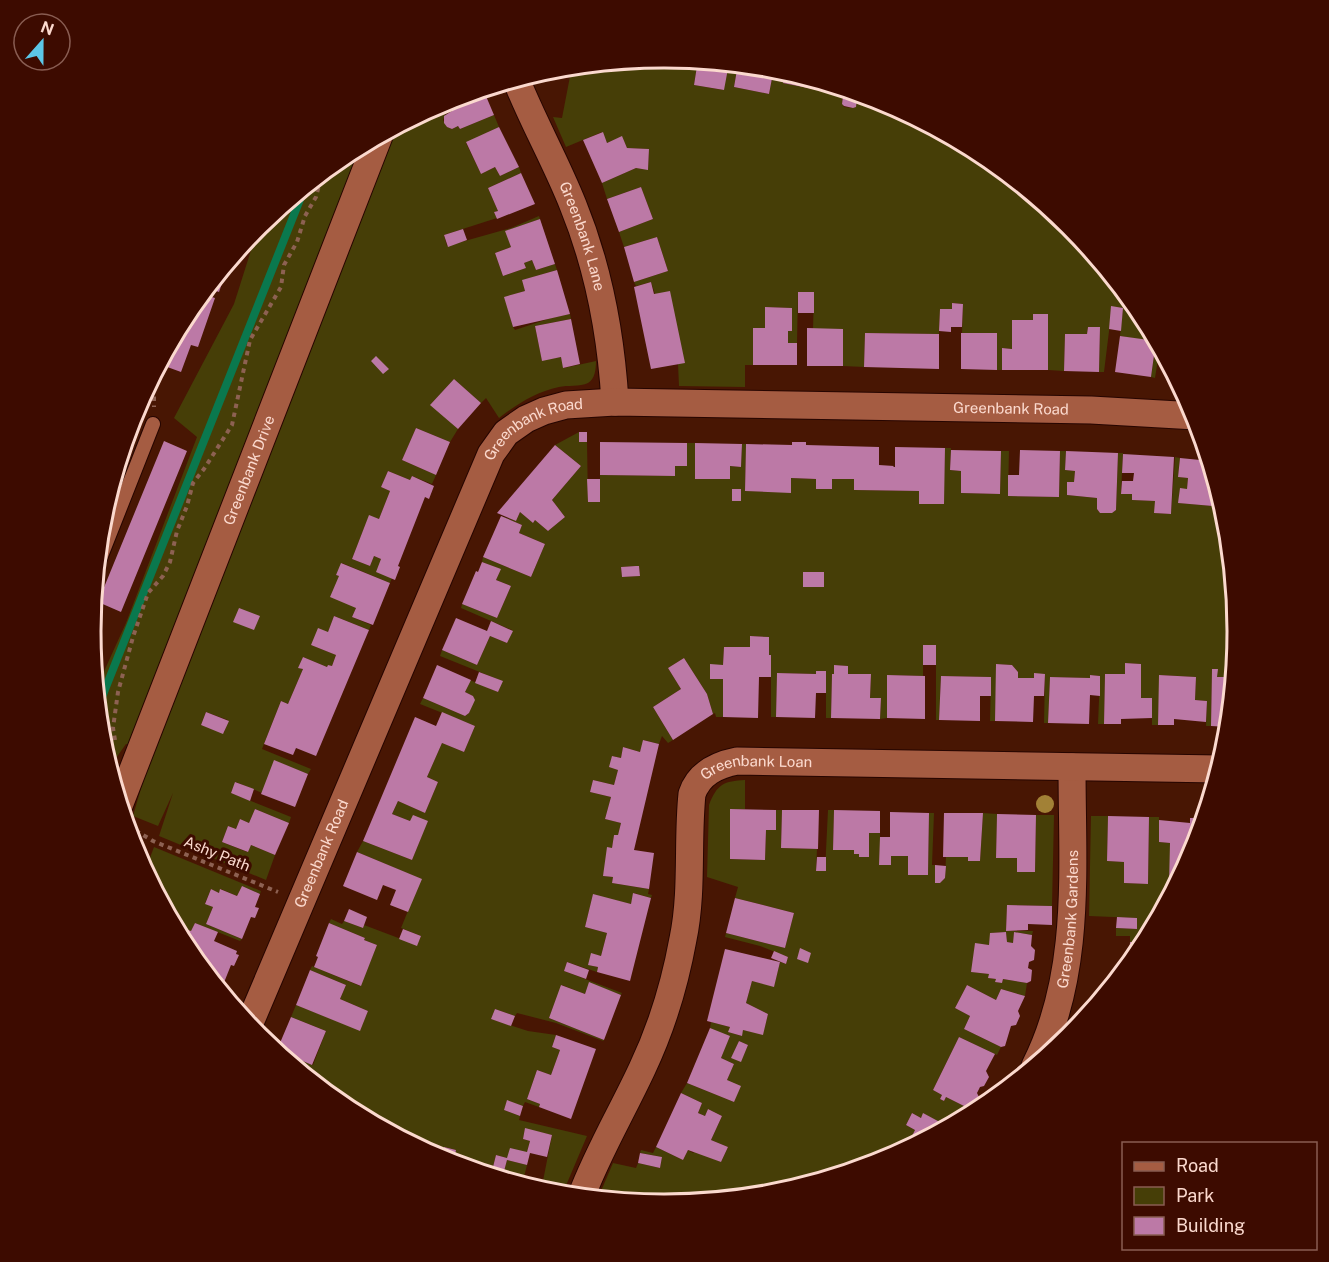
<svg xmlns="http://www.w3.org/2000/svg" width="1329" height="1262" viewBox="0 0 1329 1262" font-family="'Public Sans',sans-serif">
<rect width="100%" height="100%" fill="#481603"/>
<path fill="#463e07" fill-rule="evenodd" d="M 655,58 L 672,61 L 673,58 L 684,59 L 683,63 L 697,66 L 694,85 L 723,90 L 728,63 L 738,64 L 734,87 L 769,94 L 774,68 L 786,71 L 783,83 L 828,92 L 830,84 L 839,87 L 838,94 L 843,96 L 842,103 L 844,107 L 853,108 L 856,106 L 857,99 L 872,102 L 873,97 L 884,101 L 884,103 L 892,105 L 984,154 L 1071,225 L 1142,312 L 1160,346 L 1155,378 L 1151,377 L 1156,342 L 1120,336 L 1123,308 L 1112,307 L 1104,372 L 1099,372 L 1100,327 L 1088,327 L 1087,334 L 1065,334 L 1064,371 L 1048,370 L 1048,314 L 1033,314 L 1033,320 L 1013,320 L 1012,349 L 1002,348 L 1002,370 L 997,370 L 997,333 L 962,333 L 963,304 L 953,303 L 952,309 L 940,310 L 939,334 L 865,333 L 864,367 L 843,366 L 843,329 L 813,329 L 814,292 L 798,292 L 797,343 L 788,343 L 788,331 L 792,331 L 792,308 L 765,307 L 765,328 L 753,328 L 753,365 L 745,365 L 745,387 L 679,386 L 678,364 L 651,282 L 636,286 L 634,282 L 668,271 L 657,237 L 624,247 L 619,232 L 653,219 L 641,187 L 607,199 L 602,183 L 636,168 L 648,169 L 649,149 L 627,148 L 622,137 L 607,143 L 602,132 L 566,147 L 553,117 L 562,118 L 572,66 Z
M 448,100 L 452,111 L 446,113 L 443,120 L 447,127 L 452,129 L 458,126 L 460,129 L 494,115 L 499,127 L 466,143 L 481,174 L 495,167 L 500,176 L 519,167 L 521,173 L 488,188 L 498,211 L 494,212 L 497,218 L 444,235 L 447,246 L 511,228 L 539,216 L 540,219 L 506,231 L 511,247 L 495,253 L 503,276 L 526,268 L 524,263 L 532,260 L 536,270 L 555,264 L 557,270 L 523,280 L 525,291 L 505,297 L 513,327 L 515,330 L 551,318 L 570,314 L 571,319 L 535,326 L 542,360 L 561,357 L 564,368 L 596,361 C 596,369 595,379 588,383 C 580,387 567,385 559,387 C 536,392 517,404 499,418 L 486,398 L 481,403 L 454,379 L 431,404 L 458,429 L 450,442 L 416,428 L 402,460 L 436,475 L 432,484 L 412,476 L 410,480 L 388,471 L 381,487 L 390,491 L 379,519 L 369,516 L 352,559 L 370,566 L 374,556 L 381,559 L 392,578 L 390,583 L 342,563 L 336,575 L 339,576 L 356,608 L 352,617 L 371,625 L 369,630 L 334,616 L 328,632 L 311,645 L 336,655 L 332,666 L 328,665 L 327,667 L 303,657 L 299,667 L 303,669 L 288,704 L 281,701 L 262,749 L 311,769 L 308,774 L 275,761 L 262,793 L 236,782 L 231,793 L 291,817 L 289,823 L 255,809 L 249,823 L 240,819 L 236,829 L 228,826 L 222,842 L 247,852 L 251,845 L 275,855 L 266,880 L 159,836 L 173,793 L 158,826 L 133,816 L 152,750 L 126,744 L 109,768 L 101,743 L 96,689 L 126,623 L 197,437 L 174,418 L 234,304 L 259,225 L 346,154 ZM 206,712 L 228,720 L 224,733 L 201,725 Z
M 579,432 L 579,442 L 587,442 L 588,502 L 600,502 L 600,475 L 675,476 L 675,466 L 686,466 L 687,443 L 695,443 L 695,479 L 729,479 L 730,466 L 741,467 L 742,444 L 746,444 L 745,491 L 790,492 L 791,478 L 816,479 L 816,489 L 831,489 L 832,479 L 854,479 L 854,490 L 919,491 L 919,504 L 943,504 L 945,448 L 951,448 L 950,470 L 961,471 L 961,493 L 1000,494 L 1001,451 L 1009,451 L 1008,496 L 1059,497 L 1060,451 L 1066,451 L 1065,470 L 1075,471 L 1074,482 L 1067,482 L 1067,495 L 1097,498 L 1097,509 L 1100,513 L 1111,513 L 1116,510 L 1118,453 L 1123,453 L 1121,493 L 1132,494 L 1132,500 L 1155,501 L 1155,513 L 1171,514 L 1175,457 L 1180,458 L 1178,477 L 1188,478 L 1187,489 L 1180,489 L 1179,503 L 1224,507 L 1228,519 L 1238,631 L 1234,681 L 1224,681 L 1217,677 L 1217,669 L 1212,669 L 1211,726 L 1206,726 L 1207,701 L 1195,700 L 1196,677 L 1160,675 L 1158,725 L 1152,725 L 1152,699 L 1141,698 L 1141,664 L 1125,663 L 1125,674 L 1105,674 L 1104,724 L 1098,724 L 1100,676 L 1091,675 L 1090,678 L 1050,677 L 1048,723 L 1044,723 L 1045,674 L 1034,678 L 1018,678 L 1018,672 L 1012,665 L 997,664 L 995,721 L 990,721 L 991,677 L 941,676 L 939,720 L 936,720 L 936,645 L 923,645 L 923,676 L 887,675 L 887,718 L 880,719 L 881,698 L 870,698 L 871,675 L 848,674 L 848,666 L 835,665 L 834,674 L 832,674 L 831,718 L 826,718 L 826,672 L 817,671 L 816,674 L 777,673 L 776,717 L 771,717 L 771,655 L 769,655 L 768,637 L 750,636 L 750,647 L 724,647 L 723,665 L 710,665 L 710,678 L 723,679 L 723,717 L 716,717 L 715,713 L 713,714 L 707,694 L 684,658 L 668,668 L 681,689 L 653,707 L 673,740 L 668,743 L 662,736 L 659,744 L 644,740 L 640,752 L 623,747 L 621,758 L 612,756 L 618,770 L 614,785 L 593,780 L 590,792 L 611,797 L 605,819 L 621,823 L 618,835 L 614,835 L 612,848 L 603,876 L 613,877 L 612,883 L 649,889 L 648,894 L 652,895 L 651,898 L 634,893 L 631,904 L 593,895 L 585,927 L 607,933 L 601,956 L 592,954 L 589,965 L 598,967 L 597,972 L 567,962 L 564,971 L 622,993 L 621,995 L 589,983 L 585,994 L 562,985 L 549,1018 L 604,1040 L 603,1041 L 556,1023 L 517,1013 L 515,1016 L 495,1009 L 491,1019 L 528,1031 L 556,1035 L 552,1047 L 560,1050 L 551,1075 L 537,1070 L 527,1099 L 540,1104 L 539,1107 L 525,1102 L 523,1106 L 507,1101 L 504,1110 L 520,1116 L 519,1120 L 587,1136 L 562,1195 L 541,1191 L 552,1135 L 525,1129 L 523,1139 L 530,1141 L 527,1152 L 507,1158 L 496,1155 L 491,1175 L 453,1164 L 456,1150 L 444,1147 L 441,1159 L 345,1108 L 321,1088 L 323,1084 L 309,1079 L 276,1051 L 313,1065 L 326,1031 L 291,1017 L 296,1005 L 360,1030 L 368,1011 L 340,999 L 346,985 L 310,970 L 312,966 L 360,986 L 377,945 L 364,940 L 365,938 L 329,923 L 331,919 L 342,924 L 344,921 L 363,928 L 364,925 L 417,945 L 421,936 L 401,928 L 421,879 L 357,852 L 363,841 L 412,860 L 427,822 L 410,821 L 392,814 L 398,801 L 425,813 L 438,782 L 427,777 L 442,743 L 464,752 L 475,726 L 420,704 L 423,698 L 465,716 L 469,713 L 474,700 L 473,696 L 465,692 L 470,680 L 498,692 L 502,681 L 440,656 L 442,650 L 477,665 L 490,636 L 507,643 L 512,630 L 461,608 L 462,604 L 497,618 L 511,586 L 496,580 L 500,569 L 482,562 L 483,557 L 531,577 L 545,544 L 519,533 L 522,525 L 501,516 L 516,521 L 520,512 L 533,523 L 535,520 L 548,531 L 565,517 L 552,500 L 581,466 L 555,445 ZM 639,566 L 640,576 L 622,577 L 621,567 Z
M 745,780 L 745,809 L 730,809 L 730,859 L 765,860 L 766,830 L 776,830 L 776,810 L 782,810 L 781,848 L 817,849 L 816,871 L 825,871 L 828,810 L 834,810 L 833,849 L 854,850 L 859,854 L 859,857 L 868,857 L 869,833 L 880,833 L 880,865 L 891,856 L 908,856 L 908,874 L 928,875 L 929,813 L 934,813 L 932,865 L 935,865 L 935,882 L 940,883 L 945,878 L 946,857 L 968,857 L 968,861 L 980,861 L 983,813 L 997,814 L 996,858 L 1017,858 L 1017,872 L 1035,872 L 1036,815 L 1054,815 L 1052,906 L 1007,905 L 1006,931 L 1033,931 L 1032,935 L 1014,932 L 1013,943 L 1007,942 L 1006,932 L 991,933 L 989,945 L 975,944 L 972,972 L 989,974 L 989,978 L 996,979 L 996,982 L 1002,983 L 1003,979 L 1027,983 L 1025,996 L 1001,989 L 996,1000 L 967,985 L 955,1008 L 970,1016 L 964,1029 L 1001,1047 L 997,1055 L 959,1037 L 933,1090 L 942,1095 L 940,1099 L 944,1101 L 946,1097 L 968,1108 L 962,1120 L 949,1127 L 924,1114 L 921,1118 L 912,1113 L 906,1125 L 915,1130 L 907,1148 L 908,1148 L 884,1161 L 878,1161 L 876,1164 L 776,1194 L 664,1205 L 598,1198 L 613,1163 L 636,1168 L 638,1163 L 660,1168 L 662,1157 L 640,1153 L 641,1150 L 653,1153 L 656,1147 L 683,1160 L 688,1150 L 693,1153 L 695,1151 L 721,1162 L 728,1147 L 711,1140 L 722,1116 L 708,1109 L 705,1116 L 698,1113 L 702,1103 L 681,1093 L 687,1083 L 734,1102 L 727,1080 L 734,1064 L 721,1058 L 729,1037 L 710,1028 L 711,1022 L 730,1027 L 729,1032 L 741,1036 L 743,1030 L 763,1034 L 768,1014 L 746,1003 L 752,981 L 774,986 L 780,962 L 786,964 L 788,957 L 760,946 L 725,937 L 726,933 L 785,948 L 794,913 L 735,898 L 738,887 L 707,877 L 709,805 C 717,784 724,781 745,780 ZM 739,1041 L 748,1045 L 741,1061 L 732,1057 Z
M 1091,816 L 1108,816 L 1107,861 L 1124,862 L 1124,883 L 1148,884 L 1149,817 L 1159,817 L 1159,842 L 1170,843 L 1170,884 L 1177,884 L 1145,943 L 1130,942 L 1130,936 L 1116,936 L 1116,928 L 1137,929 L 1137,918 L 1089,916 Z
M 154,847 L 261,891 L 260,894 L 242,886 L 237,896 L 221,889 L 219,893 L 211,889 L 205,903 L 213,907 L 206,924 L 242,939 L 240,941 L 195,923 L 191,931 L 185,929 L 181,938 L 145,871 Z
M 507,1160 L 527,1165 L 522,1185 L 502,1179 Z"/>
<g fill="none" stroke-linecap="round" stroke-linejoin="round">
<path stroke="#0a784e" stroke-width="8" d="M 98,707 L 305,187"/>
</g>
<path fill="#bc79a6" d="M 665,57 L 673,58 L 672,62 L 656,58 Z
M 684,59 L 729,63 L 724,90 L 694,85 L 697,66 L 683,63 Z
M 738,64 L 774,68 L 769,94 L 734,87 Z
M 786,71 L 830,84 L 828,92 L 783,83 Z
M 839,87 L 873,97 L 873,102 L 857,99 L 856,107 L 853,108 L 844,106 L 842,104 L 843,96 L 838,95 Z
M 483,89 L 494,115 L 460,129 L 458,126 L 452,129 L 447,127 L 444,123 L 444,116 L 452,111 L 448,100 Z
M 499,127 L 519,167 L 500,176 L 495,167 L 481,174 L 466,142 Z
M 603,132 L 607,143 L 622,136 L 627,148 L 649,149 L 648,170 L 636,168 L 602,183 L 583,140 Z
M 521,173 L 535,204 L 497,219 L 494,212 L 498,211 L 488,188 Z
M 641,187 L 653,219 L 619,232 L 607,199 Z
M 540,219 L 555,264 L 536,270 L 532,260 L 524,263 L 526,268 L 503,276 L 495,253 L 511,247 L 505,231 Z
M 463,229 L 467,240 L 448,247 L 444,235 Z
M 657,237 L 668,271 L 634,282 L 624,247 Z
M 230,260 L 219,292 L 207,288 Z
M 557,270 L 570,314 L 513,327 L 504,297 L 525,291 L 522,280 Z
M 651,282 L 654,294 L 670,291 L 685,363 L 651,369 L 634,287 Z
M 798,292 L 814,292 L 814,313 L 798,313 Z
M 202,294 L 215,298 L 198,347 L 191,345 L 181,372 L 159,364 L 187,312 Z
M 952,303 L 963,304 L 962,327 L 951,327 L 951,332 L 939,331 L 940,309 L 952,309 Z
M 1111,306 L 1123,308 L 1121,331 L 1109,329 Z
M 765,307 L 792,308 L 792,331 L 788,331 L 788,343 L 797,343 L 797,365 L 753,365 L 753,328 L 765,328 Z
M 1033,314 L 1048,314 L 1048,370 L 1002,370 L 1002,348 L 1012,349 L 1012,320 L 1033,320 Z
M 571,319 L 580,364 L 563,368 L 561,357 L 542,361 L 535,326 Z
M 1088,327 L 1100,327 L 1099,372 L 1064,371 L 1065,334 L 1087,334 Z
M 807,328 L 843,329 L 843,366 L 807,366 Z
M 865,333 L 939,334 L 939,369 L 864,367 Z
M 961,333 L 997,333 L 997,370 L 961,369 Z
M 1120,336 L 1156,341 L 1151,377 L 1115,372 Z
M 376,356 L 389,369 L 383,374 L 371,361 Z
M 454,379 L 481,403 L 458,429 L 430,405 Z
M 416,428 L 450,442 L 436,475 L 402,460 Z
M 579,432 L 587,432 L 587,442 L 579,442 Z
M 164,441 L 187,451 L 121,612 L 98,602 Z
M 600,442 L 687,443 L 687,466 L 675,466 L 675,476 L 600,475 Z
M 792,442 L 806,442 L 806,445 L 879,447 L 879,465 L 894,466 L 893,467 L 895,467 L 895,447 L 945,448 L 944,504 L 919,504 L 919,491 L 854,490 L 854,479 L 832,479 L 832,489 L 816,489 L 816,479 L 791,478 L 791,493 L 745,491 L 746,444 L 792,445 Z
M 695,443 L 742,444 L 741,467 L 730,466 L 730,479 L 695,479 Z
M 555,445 L 581,466 L 552,500 L 565,517 L 548,531 L 535,520 L 533,523 L 520,512 L 516,521 L 497,513 Z
M 951,450 L 1001,451 L 1000,494 L 961,493 L 961,471 L 950,470 Z
M 1020,450 L 1060,451 L 1059,497 L 1008,496 L 1008,475 L 1019,475 Z
M 1066,451 L 1118,453 L 1116,510 L 1112,513 L 1100,513 L 1097,509 L 1097,498 L 1067,495 L 1067,482 L 1074,482 L 1075,471 L 1065,470 Z
M 1123,454 L 1174,457 L 1171,514 L 1154,513 L 1155,501 L 1132,500 L 1132,494 L 1121,494 L 1122,481 L 1133,481 L 1134,473 L 1122,473 Z
M 1180,458 L 1210,461 L 1224,507 L 1178,503 L 1180,488 L 1187,489 L 1188,478 L 1178,477 Z
M 388,471 L 410,480 L 412,476 L 434,486 L 429,499 L 425,497 L 398,566 L 400,567 L 395,580 L 376,572 L 381,559 L 374,556 L 370,566 L 352,559 L 369,515 L 379,519 L 390,491 L 381,487 Z
M 587,479 L 600,479 L 600,502 L 588,502 Z
M 732,489 L 741,489 L 741,501 L 732,501 Z
M 501,516 L 522,525 L 519,533 L 545,544 L 531,577 L 483,557 Z
M 482,562 L 501,569 L 496,580 L 511,586 L 497,618 L 462,604 L 476,571 L 478,572 Z
M 341,563 L 390,583 L 373,625 L 352,617 L 356,608 L 330,597 L 339,576 L 336,575 Z
M 636,566 L 639,566 L 640,576 L 622,577 L 621,567 Z
M 803,572 L 824,572 L 824,587 L 803,587 Z
M 239,608 L 260,616 L 254,630 L 233,622 Z
M 334,616 L 369,630 L 316,756 L 296,748 L 293,755 L 264,744 L 281,701 L 288,704 L 303,669 L 298,668 L 303,657 L 327,667 L 328,665 L 332,666 L 336,655 L 311,645 L 318,628 L 328,632 Z
M 456,618 L 487,631 L 491,621 L 513,631 L 507,643 L 490,636 L 477,665 L 442,650 Z
M 750,636 L 769,637 L 769,655 L 771,655 L 771,677 L 759,677 L 758,718 L 723,717 L 723,679 L 710,679 L 710,664 L 723,665 L 724,647 L 750,647 Z
M 923,645 L 936,645 L 936,665 L 923,665 Z
M 684,658 L 707,694 L 713,714 L 673,740 L 653,707 L 681,689 L 668,668 Z
M 1125,663 L 1141,664 L 1141,698 L 1152,698 L 1152,718 L 1121,719 L 1121,724 L 1104,724 L 1105,674 L 1125,674 Z
M 996,664 L 1012,665 L 1018,672 L 1018,678 L 1034,678 L 1034,673 L 1045,674 L 1044,696 L 1034,696 L 1033,722 L 995,721 Z
M 437,665 L 471,680 L 465,692 L 473,696 L 475,700 L 469,713 L 465,716 L 423,698 Z
M 834,665 L 848,666 L 848,674 L 871,674 L 870,698 L 881,698 L 880,719 L 831,718 L 832,674 L 834,674 Z
M 1212,669 L 1218,669 L 1217,677 L 1224,677 L 1224,681 L 1234,681 L 1229,727 L 1211,726 Z
M 816,671 L 826,671 L 826,693 L 816,693 L 815,718 L 776,717 L 777,673 L 816,674 Z
M 479,672 L 503,681 L 498,692 L 475,683 Z
M 887,675 L 925,676 L 925,719 L 887,718 Z
M 1090,675 L 1100,676 L 1100,696 L 1090,695 L 1089,724 L 1048,723 L 1050,677 L 1090,678 Z
M 1159,675 L 1196,677 L 1195,700 L 1207,701 L 1206,722 L 1174,719 L 1174,725 L 1158,725 Z
M 941,676 L 991,677 L 991,696 L 980,696 L 980,721 L 939,720 Z
M 206,712 L 229,721 L 223,734 L 201,725 Z
M 442,712 L 475,726 L 464,752 L 442,743 L 427,777 L 438,782 L 425,813 L 398,801 L 392,814 L 410,821 L 413,815 L 428,821 L 412,860 L 363,841 L 415,717 L 436,726 Z
M 643,740 L 659,744 L 634,850 L 654,853 L 649,889 L 612,883 L 613,877 L 603,876 L 607,847 L 612,848 L 614,835 L 618,835 L 621,823 L 605,819 L 611,797 L 590,792 L 593,780 L 614,785 L 618,770 L 609,767 L 612,756 L 621,758 L 623,747 L 640,752 Z
M 274,760 L 308,774 L 295,807 L 261,794 Z
M 235,782 L 254,789 L 250,801 L 231,793 Z
M 255,809 L 289,823 L 275,855 L 251,845 L 248,852 L 222,842 L 228,826 L 236,829 L 240,819 L 249,823 Z
M 730,809 L 776,810 L 776,830 L 766,830 L 765,860 L 730,859 Z
M 782,810 L 819,810 L 818,849 L 781,848 Z
M 834,810 L 880,811 L 880,833 L 869,833 L 869,857 L 859,857 L 859,854 L 854,854 L 854,850 L 833,850 Z
M 890,812 L 929,813 L 928,875 L 908,875 L 908,856 L 891,856 L 891,865 L 879,865 L 880,837 L 890,837 Z
M 944,813 L 983,813 L 980,861 L 968,861 L 968,857 L 943,857 Z
M 997,814 L 1036,815 L 1035,872 L 1017,872 L 1017,858 L 996,858 Z
M 1108,816 L 1149,817 L 1148,884 L 1124,883 L 1124,862 L 1107,861 Z
M 1190,818 L 1205,818 L 1195,851 L 1177,884 L 1169,884 L 1170,843 L 1159,842 L 1159,820 L 1190,823 Z
M 357,852 L 422,879 L 408,912 L 390,905 L 396,890 L 383,885 L 377,900 L 343,886 Z
M 817,857 L 826,857 L 826,871 L 816,871 Z
M 935,865 L 946,866 L 945,878 L 940,883 L 935,883 Z
M 242,886 L 260,894 L 255,907 L 259,908 L 255,918 L 251,917 L 242,939 L 206,924 L 213,907 L 205,904 L 211,889 L 219,893 L 220,889 L 237,896 Z
M 633,893 L 651,898 L 630,981 L 597,972 L 598,967 L 588,965 L 591,953 L 601,956 L 607,933 L 585,927 L 593,894 L 631,904 Z
M 735,898 L 794,913 L 785,948 L 726,933 Z
M 1007,905 L 1052,906 L 1052,925 L 1028,924 L 1028,930 L 1006,931 Z
M 349,909 L 367,917 L 363,928 L 344,921 Z
M 1117,917 L 1137,918 L 1137,929 L 1116,928 Z
M 195,923 L 218,932 L 214,941 L 237,951 L 236,954 L 239,955 L 234,966 L 231,965 L 223,985 L 212,980 L 192,956 L 197,945 L 181,938 L 185,929 L 191,931 Z
M 329,923 L 365,938 L 364,940 L 377,945 L 361,986 L 314,967 L 318,957 L 316,956 Z
M 403,929 L 421,936 L 417,946 L 399,939 Z
M 1006,932 L 1007,942 L 1013,943 L 1014,932 L 1032,935 L 1031,946 L 1035,950 L 1034,960 L 1029,962 L 1028,968 L 1032,970 L 1031,981 L 1027,983 L 1003,979 L 1002,983 L 995,982 L 996,979 L 988,978 L 989,974 L 971,972 L 975,943 L 989,945 L 990,933 Z
M 1130,942 L 1145,943 L 1128,966 L 1129,960 Z
M 800,948 L 811,953 L 808,963 L 797,959 Z
M 725,949 L 780,962 L 774,987 L 752,981 L 746,1003 L 768,1014 L 763,1035 L 743,1030 L 742,1036 L 728,1032 L 730,1027 L 707,1021 Z
M 774,951 L 788,957 L 786,964 L 771,958 Z
M 567,962 L 589,970 L 586,979 L 564,971 Z
M 310,970 L 346,985 L 340,999 L 368,1011 L 360,1031 L 296,1005 Z
M 589,982 L 621,995 L 604,1040 L 549,1018 L 561,985 L 585,994 Z
M 967,985 L 996,1000 L 1001,989 L 1025,996 L 1018,1011 L 1020,1016 L 1016,1025 L 1011,1026 L 1005,1046 L 1001,1047 L 964,1029 L 970,1016 L 955,1008 Z
M 495,1009 L 515,1016 L 511,1026 L 491,1019 Z
M 291,1017 L 326,1031 L 312,1065 L 277,1050 Z
M 710,1028 L 730,1036 L 721,1058 L 734,1064 L 727,1080 L 741,1086 L 734,1102 L 687,1083 Z
M 556,1035 L 596,1049 L 571,1119 L 539,1107 L 540,1104 L 527,1099 L 537,1070 L 551,1075 L 560,1050 L 552,1047 Z
M 959,1037 L 995,1054 L 986,1071 L 989,1077 L 984,1086 L 980,1087 L 977,1093 L 979,1097 L 974,1107 L 968,1108 L 946,1097 L 944,1101 L 940,1099 L 942,1095 L 933,1090 Z
M 739,1041 L 748,1045 L 741,1062 L 731,1058 Z
M 310,1079 L 323,1084 L 321,1088 L 317,1085 Z
M 681,1093 L 702,1103 L 698,1113 L 705,1116 L 708,1109 L 722,1116 L 711,1140 L 728,1147 L 721,1162 L 688,1150 L 683,1160 L 656,1147 Z
M 507,1100 L 523,1106 L 520,1116 L 504,1110 Z
M 912,1113 L 921,1118 L 923,1113 L 949,1127 L 908,1148 L 906,1148 L 915,1130 L 906,1125 Z
M 525,1128 L 552,1135 L 547,1157 L 530,1153 L 527,1165 L 507,1160 L 502,1179 L 491,1175 L 496,1155 L 507,1158 L 510,1148 L 527,1152 L 530,1141 L 523,1139 Z
M 444,1147 L 456,1150 L 453,1164 L 441,1159 Z
M 640,1153 L 662,1157 L 660,1168 L 638,1163 Z"/>
<g fill="none" stroke-linecap="round" stroke-linejoin="round">
<defs>
<path id="lane" d="M 97,566 L 153,424"/>
<g id="street">
<path id="s1" d="M 516,79 C 533,122 556,162 573,205 C 599,269 611,334 615,402"/>
<path id="s2" d="M 120,803 L 379,136"/>
<path id="s3" d="M 249,1025 L 491,454 L 506,433 L 526,419 L 544,411 L 566,405 L 615,402 L 1091,410 L 1196,416"/>
<path id="s4" d="M 1035,1066 C 1082,973 1072,868 1072,767"/>
<path id="s5" d="M 581,1197 C 598,1152 622,1112 642,1069 C 661,1029 675,983 683,939 C 693,891 687,842 692,794 C 699,773 717,765 737,761 L 1219,769"/>
</g>
</defs>
<use href="#lane" stroke="#260500" stroke-width="16"/>
<use href="#street" stroke="#260500" stroke-width="29"/>
<path stroke="#8d6152" stroke-width="4" stroke-dasharray="4.5 4.5" stroke-linecap="butt" d="M 151,380 L 154,382 L 154,407
M 115,740 L 113,728 L 118,692 L 133,637 L 148,593 L 163,576 L 170,562 L 177,531 L 187,506 L 193,483 L 204,469 L 232,425 L 250,340 L 281,287 L 284,265 L 297,242 L 305,216 L 316,197 L 322,173
M 128,826 L 153,841 L 278,892"/>
<use href="#lane" stroke="#a55c42" stroke-width="14"/>
<use href="#street" stroke="#a55c42" stroke-width="27"/>
</g>
<circle fill="#a28136" cx="1045" cy="804" r="9"/>
<g text-anchor="middle" stroke-width="6" stroke-linejoin="round" paint-order="stroke">
<g font-size="15" fill="#fbd9ce" stroke="#3d0b00">
<text dy="5" stroke="none"><textPath href="#s1" startOffset="171">Greenbank Lane</textPath></text>
<text dy="5" stroke="none"><textPath href="#s3" startOffset="1158">Greenbank Road</textPath></text>
<text dy="5" stroke="none"><textPath href="#s3" startOffset="672">Greenbank Road</textPath></text>
<text dy="5" stroke="none"><textPath href="#s2" startOffset="357">Greenbank Drive</textPath></text>
<text dy="5" stroke="none"><textPath href="#s5" startOffset="501">Greenbank Loan</textPath></text>
<text transform="translate(217 854) rotate(22)" y="5">Ashy Path</text>
<text dy="5" stroke="none"><textPath href="#s3" startOffset="186">Greenbank Road</textPath></text>
<text dy="5" stroke="none"><textPath href="#s4" startOffset="152">Greenbank Gardens</textPath></text>
</g>
</g>
<path d="M0 0H1329V1262H0ZM101 631a563 563 0 1 1 1126 0a563 563 0 1 1-1126 0Z" fill="#3d0b00" fill-rule="evenodd"/>
<path fill="none" stroke="#fbd9ce" stroke-width="3" d="M101 631a563 563 0 1 1 1126 0a563 563 0 1 1-1126 0Z"/>
<rect x="1122" y="1142" width="195" height="108" fill="#3d0b00" stroke="#895d52" stroke-width="1.5"/>
<rect x="1134" y="1162" width="30" height="9" fill="#a55c42" stroke="#895d52" stroke-width="1.5"/>
<text x="1176" y="1172" font-size="18" fill="#fbd9ce">Road</text>
<rect x="1134" y="1187" width="30" height="18" fill="#463e07" stroke="#895d52" stroke-width="1.5"/>
<text x="1176" y="1202" font-size="18" fill="#fbd9ce">Park</text>
<rect x="1134" y="1217" width="30" height="18" fill="#bc79a6" stroke="#895d52" stroke-width="1.5"/>
<text x="1176" y="1232" font-size="18" fill="#fbd9ce">Building</text>
<g transform="translate(42 42) rotate(21)"><circle r="28" fill="#3d0b00" stroke="#895d52" stroke-width="1.5"/>
<path d="M0-4.5L10 22L0 15L-10 22Z" fill="#5cc7e7"/>
<text y="-9" font-size="16" font-weight="bold" text-anchor="middle" fill="#fbd9ce">N</text>
</g>
</svg>
